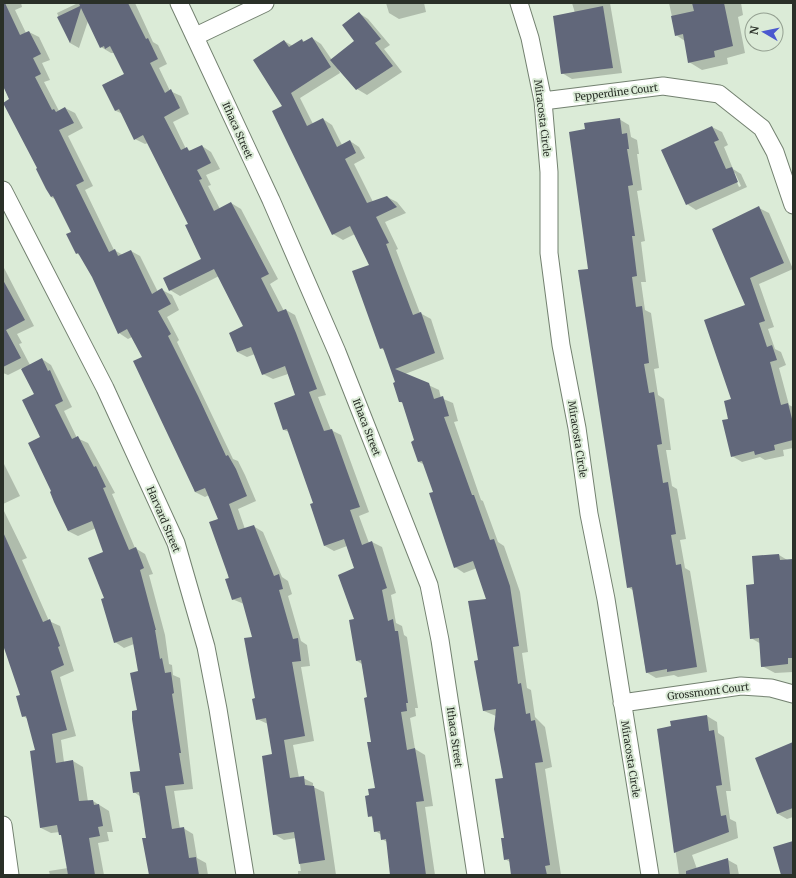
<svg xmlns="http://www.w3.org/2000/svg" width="796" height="878" viewBox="0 0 796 878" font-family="Merriweather,serif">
<rect width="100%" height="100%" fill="#dbebd7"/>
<path fill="#0003" fill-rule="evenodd" d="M 3,3 L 21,3 L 22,7 L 15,10 L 26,33 L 29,32 L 39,37 L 50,60 L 42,63 L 50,80 L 44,82 L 59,111 L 65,108 L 75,113 L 83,128 L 68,136 L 93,186 L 85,190 L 114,250 L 123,255 L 131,251 L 140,256 L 158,292 L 162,290 L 172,295 L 179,310 L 167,317 L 179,340 L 177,342 L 233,459 L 238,461 L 245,475 L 256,501 L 238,509 L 245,529 L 253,526 L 263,532 L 282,577 L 288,581 L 292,594 L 288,596 L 301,641 L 307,645 L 310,666 L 301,667 L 314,741 L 293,745 L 299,778 L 303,778 L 313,783 L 313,787 L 324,792 L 336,875 L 292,875 L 298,874 L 298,871 L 301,871 L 296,838 L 284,840 L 274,834 L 273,755 L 268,724 L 257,719 L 254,638 L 244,604 L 232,599 L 219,520 L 209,495 L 205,497 L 195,492 L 143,357 L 132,337 L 128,339 L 119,333 L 93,277 L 81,256 L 76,253 L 72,232 L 55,199 L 51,197 L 3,84 Z
M 78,3 L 135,3 L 153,42 L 158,45 L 167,64 L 159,68 L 170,91 L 181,96 L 189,114 L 173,122 L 186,149 L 192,151 L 202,146 L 211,152 L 220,169 L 206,175 L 211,185 L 208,186 L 220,209 L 231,203 L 241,209 L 278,279 L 270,284 L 284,311 L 286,310 L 295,315 L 326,395 L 318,397 L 331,430 L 341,435 L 369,512 L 359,516 L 369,543 L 372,542 L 382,547 L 396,593 L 391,595 L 396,623 L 402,626 L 404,635 L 407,637 L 418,708 L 415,708 L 416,716 L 410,718 L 415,749 L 425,755 L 433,806 L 425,807 L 435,875 L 391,875 L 387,842 L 382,839 L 382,835 L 375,831 L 373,818 L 369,816 L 370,796 L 377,789 L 368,698 L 362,664 L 357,661 L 355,569 L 347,546 L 334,551 L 325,546 L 315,503 L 289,432 L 284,430 L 296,396 L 288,374 L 273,379 L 263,374 L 255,354 L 247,357 L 237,352 L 245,326 L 219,276 L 180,296 L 170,290 L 203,260 L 189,224 L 148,143 L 145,144 L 135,139 L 123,114 L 116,111 L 103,85 L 125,74 L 115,53 L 111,53 L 101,47 L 88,21 L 79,48 L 70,43 L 57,13 Z
M 386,3 L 424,3 L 426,12 L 399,19 L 389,13 Z
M 572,3 L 610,3 L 622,73 L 572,79 L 562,73 L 575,13 Z
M 669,3 L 741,3 L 743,15 L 738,17 L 745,53 L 727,58 L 728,64 L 702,70 L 689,62 L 685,41 L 676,35 Z
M 359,13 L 368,19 L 390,45 L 384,49 L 402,72 L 367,95 L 357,89 L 337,66 L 340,73 L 300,98 L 313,124 L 323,119 L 332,125 L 342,145 L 350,141 L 359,147 L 365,158 L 354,164 L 373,202 L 387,197 L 397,202 L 406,213 L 385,222 L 398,249 L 396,250 L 420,313 L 431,319 L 444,359 L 405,374 L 439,390 L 441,398 L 453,403 L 458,421 L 454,422 L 481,500 L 483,501 L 498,542 L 504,546 L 520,592 L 528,652 L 522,653 L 527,688 L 531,690 L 535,717 L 545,727 L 552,767 L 545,769 L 561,875 L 512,875 L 510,862 L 505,859 L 504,779 L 496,716 L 484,711 L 479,661 L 487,599 L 477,568 L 464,573 L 455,567 L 434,492 L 425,465 L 419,462 L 415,441 L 403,403 L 400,402 L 397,382 L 385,351 L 381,348 L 370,265 L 355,234 L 343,240 L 333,234 L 284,106 L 284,41 L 293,46 L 302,40 L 305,42 L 312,38 L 321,44 L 332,60 L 356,41 Z
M 619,119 L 629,125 L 631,137 L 637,140 L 639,154 L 637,154 L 642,190 L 637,191 L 645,241 L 641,242 L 646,282 L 641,282 L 645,310 L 651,313 L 659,368 L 654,369 L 658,395 L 664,399 L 671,450 L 666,450 L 672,486 L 677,489 L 686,539 L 680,540 L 685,568 L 690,571 L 707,672 L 678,677 L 674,675 L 656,678 L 646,672 L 634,591 L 628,587 L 589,270 L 586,130 Z
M 712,127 L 722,132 L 728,145 L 724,147 L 733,169 L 741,174 L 747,187 L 696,210 L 687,204 ZM 733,173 L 735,173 L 741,186 L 739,187 Z
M 759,208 L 769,213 L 793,269 L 759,284 L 774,327 L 768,329 L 775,349 L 781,352 L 786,365 L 779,368 L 789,405 L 793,407 L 793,448 L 783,450 L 784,456 L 765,460 L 760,457 L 742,462 L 732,456 L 729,419 L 747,306 L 713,230 Z
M 3,266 L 34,326 L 17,334 L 22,343 L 19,344 L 30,365 L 42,359 L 51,365 L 72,407 L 64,411 L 77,438 L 88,443 L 115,493 L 112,494 L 135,548 L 145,554 L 153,574 L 149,575 L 165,635 L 169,664 L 172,665 L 173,675 L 180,678 L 193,789 L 174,791 L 180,829 L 183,828 L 193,834 L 197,858 L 206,863 L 208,875 L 151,875 L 141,797 L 134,792 L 141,771 L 138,711 L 139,672 L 134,644 L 124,648 L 115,642 L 105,599 L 104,552 L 96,528 L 78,536 L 68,531 L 53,491 L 35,395 L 22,368 L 8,375 L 3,373 Z
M 3,462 L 20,496 L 3,504 Z
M 3,509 L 27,558 L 22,560 L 49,621 L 60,626 L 74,671 L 60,677 L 76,736 L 61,740 L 64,762 L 73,761 L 83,767 L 88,802 L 93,801 L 109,811 L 113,832 L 107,832 L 109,841 L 98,843 L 104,875 L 50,875 L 49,871 L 68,868 L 62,835 L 60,832 L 51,833 L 41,828 L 36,751 L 28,719 L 23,716 L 22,695 L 3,643 Z
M 779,555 L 789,561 L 793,561 L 793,672 L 775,673 L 762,666 L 761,644 L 751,638 L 755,585 Z
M 707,716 L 717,722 L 718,733 L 724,737 L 731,791 L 726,791 L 730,819 L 736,822 L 738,838 L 692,855 L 697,869 L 728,860 L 737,865 L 739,875 L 679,875 L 658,729 L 672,727 Z
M 793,744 L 793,817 L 787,819 L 778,814 Z"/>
<path fill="#61677a" d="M 3,3 L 5,3 L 20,35 L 29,31 L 41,54 L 33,58 L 41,74 L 35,77 L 52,110 L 54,109 L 56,112 L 65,107 L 74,123 L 59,130 L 84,181 L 76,185 L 109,252 L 115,249 L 118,256 L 131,250 L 152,294 L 162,288 L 171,304 L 158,311 L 171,334 L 168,336 L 198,396 L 226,456 L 228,455 L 236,469 L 247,496 L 229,504 L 238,530 L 254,525 L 274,576 L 279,574 L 283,589 L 279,590 L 293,639 L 298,638 L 301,661 L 292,662 L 305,736 L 284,740 L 290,778 L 304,776 L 305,785 L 314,786 L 325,860 L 299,864 L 294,832 L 273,835 L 262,756 L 272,754 L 266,718 L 256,720 L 252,699 L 255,698 L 244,638 L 252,637 L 241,597 L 232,600 L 225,579 L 229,578 L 209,522 L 218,519 L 205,488 L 195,492 L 133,361 L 142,357 L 127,329 L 118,334 L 92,277 L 78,253 L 76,254 L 66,234 L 71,232 L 53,196 L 51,197 L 46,189 L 36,169 L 37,168 L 3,103 L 9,99 L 3,86 Z
M 79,3 L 128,3 L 146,39 L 148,38 L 158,59 L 150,63 L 165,93 L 171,89 L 180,108 L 164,117 L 181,150 L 187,147 L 189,151 L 202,145 L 211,163 L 197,170 L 202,179 L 199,180 L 214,211 L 231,202 L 269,274 L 261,278 L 278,312 L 286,309 L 296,333 L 317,389 L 309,392 L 324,431 L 332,429 L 360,507 L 350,510 L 362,545 L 372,541 L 387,588 L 382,590 L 388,621 L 393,619 L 395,631 L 398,631 L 408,703 L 406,703 L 407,711 L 401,712 L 407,750 L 415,748 L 424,801 L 416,802 L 426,875 L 390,875 L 386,839 L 381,840 L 380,831 L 374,832 L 372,816 L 368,817 L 365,796 L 369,795 L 368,789 L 375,788 L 367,742 L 371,742 L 364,698 L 367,697 L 361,660 L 356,661 L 349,620 L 354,619 L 338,575 L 354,568 L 344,539 L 324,546 L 310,504 L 313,503 L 287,429 L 283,430 L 274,403 L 295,395 L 285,366 L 262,375 L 251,347 L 237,352 L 229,333 L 243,326 L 214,269 L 169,291 L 163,278 L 201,259 L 185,225 L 188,224 L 143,135 L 134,140 L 119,109 L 115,111 L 102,85 L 124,74 L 110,46 L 105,49 L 104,46 L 100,48 L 81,8 L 70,43 L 57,17 L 80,6 Z
M 692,3 L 724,3 L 733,46 L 714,51 L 715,57 L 688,63 L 683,34 L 675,36 L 671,16 L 694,11 Z
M 603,6 L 613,68 L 561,74 L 553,16 Z
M 359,12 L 381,39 L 375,43 L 393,66 L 356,90 L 330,60 L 354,41 L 342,25 Z
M 312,37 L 331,67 L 291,93 L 307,126 L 323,118 L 337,147 L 350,140 L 356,153 L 345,159 L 367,203 L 387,196 L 397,207 L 376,217 L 389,243 L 386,244 L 413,315 L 421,312 L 435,353 L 395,369 L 429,383 L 434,399 L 443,396 L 449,416 L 444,417 L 472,495 L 474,495 L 490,540 L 494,539 L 510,586 L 519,646 L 513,647 L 518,684 L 521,683 L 526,714 L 530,713 L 531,721 L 535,720 L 543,762 L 535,763 L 550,865 L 545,866 L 547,875 L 511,875 L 509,859 L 504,860 L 501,838 L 504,838 L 495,779 L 503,778 L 494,729 L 496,709 L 483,711 L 474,661 L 478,660 L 468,601 L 486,599 L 473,561 L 454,568 L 429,493 L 433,492 L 422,461 L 418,462 L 411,442 L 414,440 L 402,402 L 399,402 L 393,383 L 395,382 L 383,348 L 380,349 L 352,271 L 369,265 L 350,226 L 332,235 L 272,111 L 282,106 L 253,60 L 284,40 L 289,47 L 302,39 L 303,42 Z
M 620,118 L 622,134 L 627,133 L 629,149 L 627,149 L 633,185 L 628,186 L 635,236 L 632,236 L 637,276 L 632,277 L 636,307 L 642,306 L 644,322 L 649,363 L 644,364 L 649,393 L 654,392 L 662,444 L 657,445 L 663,483 L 668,482 L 676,534 L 671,535 L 676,565 L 681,564 L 697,667 L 667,672 L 667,669 L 646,673 L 632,587 L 627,588 L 578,270 L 588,269 L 569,132 L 585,129 L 584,123 Z
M 712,126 L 719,140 L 714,142 L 726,169 L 732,167 L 738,182 L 686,205 L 661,150 Z
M 759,206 L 784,263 L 750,278 L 765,321 L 759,323 L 767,347 L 772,345 L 777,360 L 770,362 L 781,405 L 788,403 L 793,423 L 793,440 L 774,445 L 775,450 L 755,455 L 754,451 L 731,457 L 722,420 L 728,419 L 724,401 L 731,399 L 704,320 L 745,305 L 712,229 Z
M 3,280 L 25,320 L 6,330 L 21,358 L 3,367 Z
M 42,358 L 48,371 L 50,370 L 63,401 L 55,405 L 72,439 L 78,436 L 94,467 L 96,466 L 106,487 L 103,488 L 129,550 L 136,547 L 144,568 L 140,570 L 156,630 L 155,630 L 160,659 L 162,658 L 165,673 L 171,672 L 174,693 L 172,694 L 181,753 L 179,753 L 184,784 L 165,786 L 172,829 L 184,827 L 189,858 L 196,857 L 199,875 L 149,875 L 142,838 L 146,838 L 139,792 L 133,793 L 130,772 L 140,771 L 132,719 L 132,711 L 137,710 L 130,673 L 138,671 L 132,637 L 114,643 L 101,599 L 104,598 L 88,558 L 103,552 L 92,521 L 68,531 L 54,502 L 50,492 L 51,491 L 28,443 L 40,437 L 22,400 L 34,394 L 21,369 Z
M 3,532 L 43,622 L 50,619 L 60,646 L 58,647 L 64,665 L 51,671 L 67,730 L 52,734 L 56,763 L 73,760 L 79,801 L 93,800 L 94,805 L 99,804 L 103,826 L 98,827 L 100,836 L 89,838 L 95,875 L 68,875 L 61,835 L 59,835 L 57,825 L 40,828 L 30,751 L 35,750 L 26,716 L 22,717 L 16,696 L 20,695 L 3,645 Z
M 779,554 L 780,560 L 793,559 L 793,658 L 788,658 L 788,664 L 761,667 L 759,638 L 750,639 L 746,585 L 754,584 L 752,556 Z
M 707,715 L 709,731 L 714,730 L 722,785 L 716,786 L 721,816 L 726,815 L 729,832 L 674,853 L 657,729 L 671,726 L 670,721 Z
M 793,742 L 793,808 L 777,814 L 755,758 Z
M 793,841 L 793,875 L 781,875 L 773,847 Z
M 728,858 L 730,875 L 686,875 L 686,871 Z"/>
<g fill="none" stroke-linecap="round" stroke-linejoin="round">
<defs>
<path id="street" d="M 179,3 L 271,200 L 337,352 L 429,585 L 440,640 L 476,875
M 519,3 L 530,38 L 543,101 L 549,172 L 549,253 L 561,345 L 577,428 L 589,514 L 606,599 L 650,875
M 196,36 L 265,3
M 543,101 L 663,86 L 719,94 L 762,128 L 775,152 L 793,205
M 3,190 L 105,388 L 176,543 L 206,647 L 218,709 L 245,875
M 622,703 L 741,686 L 771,688 L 793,694
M 3,825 L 10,875"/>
</defs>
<use href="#street" stroke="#738170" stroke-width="19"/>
<use href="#street" stroke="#fff" stroke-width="17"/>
</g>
<g text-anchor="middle" stroke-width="4" stroke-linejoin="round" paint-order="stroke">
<g font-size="10" fill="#2a3028" stroke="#dbebd7">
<text transform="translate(616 92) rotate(-7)" y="4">Pepperdine Court</text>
<text transform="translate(543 118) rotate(83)" y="4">Miracosta Circle</text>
<text transform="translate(238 130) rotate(66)" y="4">Ithaca Street</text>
<text transform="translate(367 427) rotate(69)" y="4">Ithaca Street</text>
<text transform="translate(578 439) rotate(81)" y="4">Miracosta Circle</text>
<text transform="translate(164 519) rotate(67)" y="4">Harvard Street</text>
<text transform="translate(708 691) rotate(-7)" y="4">Grossmont Court</text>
<text transform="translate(455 737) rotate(82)" y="4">Ithaca Street</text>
<text transform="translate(631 759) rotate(81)" y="4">Miracosta Circle</text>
</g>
</g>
<rect width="796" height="878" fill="none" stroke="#2a3028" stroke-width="8"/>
<g transform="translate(764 32) rotate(279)"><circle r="19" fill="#dbebd7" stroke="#94a091"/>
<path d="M0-3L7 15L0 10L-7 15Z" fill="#4b59cf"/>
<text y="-6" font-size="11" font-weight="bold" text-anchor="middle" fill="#2a3028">N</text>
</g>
</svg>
